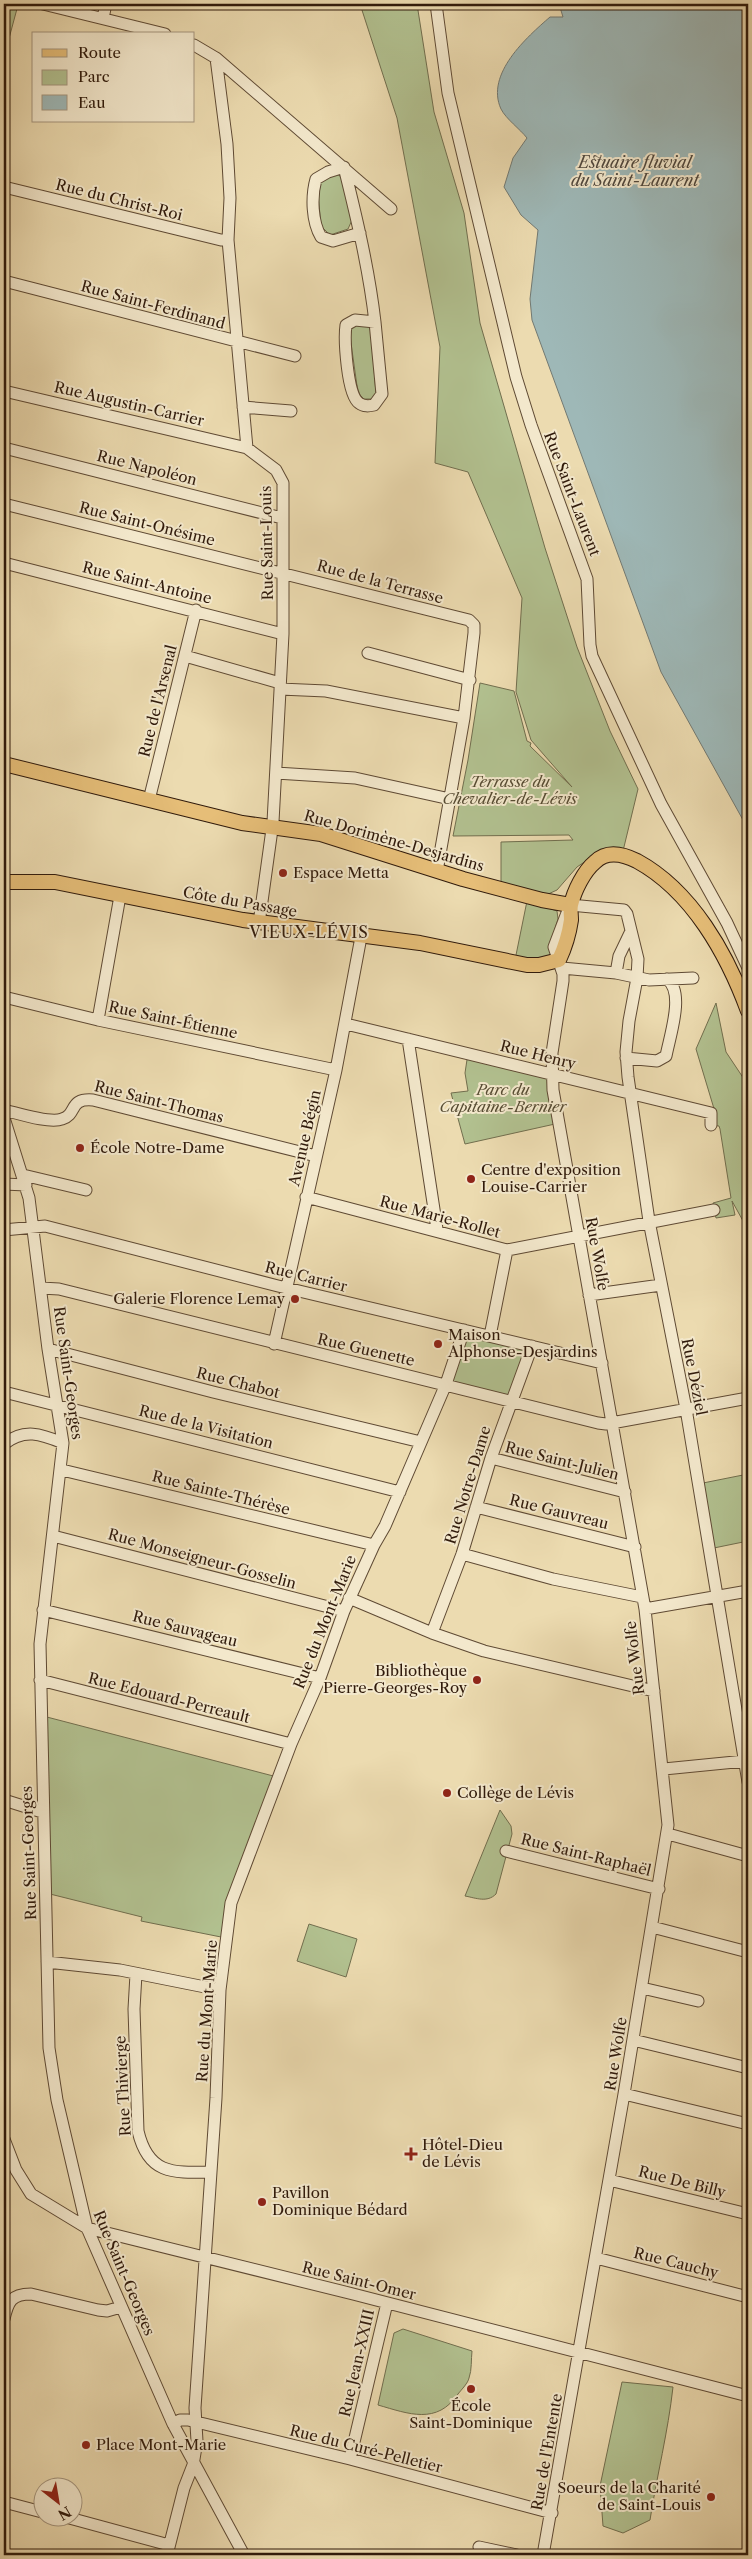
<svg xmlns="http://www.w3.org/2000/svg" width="752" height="2559" viewBox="0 0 752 2559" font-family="'Libre Caslon Text',serif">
<rect width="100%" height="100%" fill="#ecdbb0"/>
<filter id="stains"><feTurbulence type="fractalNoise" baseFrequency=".004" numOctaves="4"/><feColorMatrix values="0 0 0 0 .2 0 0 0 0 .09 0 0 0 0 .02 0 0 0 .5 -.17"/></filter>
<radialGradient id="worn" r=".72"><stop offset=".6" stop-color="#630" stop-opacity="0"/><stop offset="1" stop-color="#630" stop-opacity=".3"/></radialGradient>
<path fill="#b2c190" stroke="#716e4e" d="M 4,4 L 18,5 L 4,57 Z
M 360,4 L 417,4 L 434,112 L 464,213 L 480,323 L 545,548 L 577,647 L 610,731 L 638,789 L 623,851 L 599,852 L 577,867 L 557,890 L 546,895 L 501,883 L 501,842 L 573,840 L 569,835 L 453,836 L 468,760 L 480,683 L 514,691 L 527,741 L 531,743 L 530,746 L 572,787 L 531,740 L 516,692 L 522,598 L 468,472 L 435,463 L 440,347 L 397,118 Z
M 333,173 L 339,175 L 343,180 L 352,220 L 348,229 L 330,235 L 321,226 L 318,193 L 320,183 Z
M 356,325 L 369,326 L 371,330 L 376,394 L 374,399 L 364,399 L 358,393 L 350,336 L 352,328 Z
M 527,901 L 557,911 L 558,919 L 550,945 L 551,958 L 515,960 Z
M 716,1003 L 726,1052 L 748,1085 L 748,1230 L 732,1201 L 735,1215 L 716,1218 L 713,1203 L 731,1198 L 720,1129 L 719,1126 L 711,1125 L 715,1112 L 696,1049 Z
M 468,1053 L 551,1074 L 555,1124 L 465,1144 L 451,1093 L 468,1091 L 465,1073 Z
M 464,1330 L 532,1346 L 512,1402 L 446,1384 Z
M 748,1474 L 748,1541 L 709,1549 L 698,1484 Z
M 43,1716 L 281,1778 L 231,1903 L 226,1938 L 141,1921 L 142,1917 L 50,1894 Z
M 500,1810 L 511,1826 L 512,1834 L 496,1894 C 487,1903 476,1898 465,1896 Z
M 309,1924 L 357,1939 L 346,1977 L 297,1961 Z
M 403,2329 L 472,2351 C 471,2359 472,2370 469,2378 C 468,2383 462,2389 458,2394 C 437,2425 409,2414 378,2405 L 394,2333 Z
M 622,2382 L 673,2387 C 668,2432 657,2475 650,2520 L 623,2533 L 603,2526 L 600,2486 Z"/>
<path fill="#9eb8b7" stroke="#727972" d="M 559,4 L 748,4 L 748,829 L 661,672 L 532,320 L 530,299 L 538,230 L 521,215 L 504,187 L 513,158 L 527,138 C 520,129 506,119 501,109 C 485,74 527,37 550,17 L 563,17 Z"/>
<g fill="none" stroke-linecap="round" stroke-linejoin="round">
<defs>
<path id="minor" d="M 43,4 L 165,34
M 436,4 L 448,93 L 516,377 L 531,425 L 587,579 L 590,645 L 592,656 L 661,804 L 727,923 L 748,968
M 103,18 L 106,4
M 194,45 L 216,58 L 391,209
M 216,58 L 227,144 L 230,198 L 228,240 L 247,448
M 4,187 L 221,240 L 228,240
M 360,233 L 333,241 L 321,237 C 312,222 311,197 316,179 L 328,172 L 344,167 C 357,219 369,270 375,322 L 355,320 L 346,325 C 344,339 347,395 359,403 C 364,407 369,406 374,405 L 382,394 L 375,322
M 4,281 L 295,356
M 4,391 L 247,448 L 276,470 L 283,483 L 283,634 L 273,822 L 259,923
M 243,407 L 291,411
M 4,448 L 282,518
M 4,504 L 469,620 L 474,625 L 474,633 L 464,718 L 437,871
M 4,563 L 283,634
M 368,653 L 470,680
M 185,656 L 280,683
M 280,689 L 326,691 L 464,718
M 276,773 L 355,778 L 450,799
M 149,800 L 196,610
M 562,968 L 616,973 L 649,980 L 693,978
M 616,973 L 619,956 L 630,933
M 4,997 L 98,1020 L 336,1070
M 98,1020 L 120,896
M 346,1024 L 711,1113 L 711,1125
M 408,1039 L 437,1229
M 626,1058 L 657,1061 L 666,1056 C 670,1035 685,992 667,979
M 4,1110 C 17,1113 50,1124 62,1119 C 78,1114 68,1098 93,1100 L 316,1156
M 4,1118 L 29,1198 L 48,1349 L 63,1443 L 40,1644 L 49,2048 L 57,2100 L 87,2228 L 173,2424 L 244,2555
M 23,1175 L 86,1190
M 4,1184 L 26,1185
M 306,1197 L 507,1250 L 714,1210
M 4,1230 L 45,1226 L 278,1286 L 602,1363
M 41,1288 L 59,1289 L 598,1423 L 606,1424 L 748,1398
M 589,1295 L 661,1285
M 490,1336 L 507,1250
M 274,1344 L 336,1070 L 361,937
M 48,1349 L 213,1392 L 421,1442
M 4,1392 L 400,1492
M 4,1444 C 24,1428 41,1434 63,1443
M 491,1458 L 625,1492
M 62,1470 L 374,1545
M 476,1507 L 635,1547
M 53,1536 L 344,1611
M 462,1554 L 553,1579 L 642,1597
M 349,1598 L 432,1633 L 484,1651 L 654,1691
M 645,1609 L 748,1591
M 43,1610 L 320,1678
M 432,1633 L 462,1554 L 491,1458 L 532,1346
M 40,1680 L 291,1744
M 664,1769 L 745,1761
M 4,1800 L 42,1812
M 668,1834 L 748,1856
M 506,1851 L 659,1889
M 652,1927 L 748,1952
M 47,1962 L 120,1970 L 220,1990
M 136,1974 L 134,2009 L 138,2131 C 148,2174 172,2173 210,2172
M 642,1988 L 698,2001
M 633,2040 L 748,2068
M 624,2094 L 748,2124
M 4,2139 L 16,2170 L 31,2194 L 87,2228 L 353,2294 L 748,2396
M 609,2180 L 748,2214
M 596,2258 L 748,2297
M 4,2319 C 8,2302 11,2294 31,2294 L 98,2310 L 107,2311 L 121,2307
M 173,2424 L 180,2420 L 188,2420 L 350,2459 L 552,2513
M 350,2459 L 387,2303
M 4,2502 L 42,2512
M 62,2516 L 169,2545
M 479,2547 L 517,2555
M 167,2555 L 184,2488 L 193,2465 L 197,2441 L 195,2408 L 216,2098 L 220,1990 L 231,1903 L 291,1744 L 320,1678 L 344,1611 L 374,1545 L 385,1526 L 446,1384 L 464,1330
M 543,2555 L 624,2094 L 668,1825 L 645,1609 L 553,1090 L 552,1053 L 563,981 L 563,974 L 554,947 L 570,905 L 624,910 L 627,914 L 638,959 L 637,978 L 629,1021 L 626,1052 L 628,1077 L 649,1221 L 686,1409 L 748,1782"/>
<path id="major" d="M 4,764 L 242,823 L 321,834 L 463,879 L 542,900 L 570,905
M 4,882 L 55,882 L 243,920 L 420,943 L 527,965 L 539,965 L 559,960 C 565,947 569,934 571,920 C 571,915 570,910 571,905 C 574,891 584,871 595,862 C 607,850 623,854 637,861 C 692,891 727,954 748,1011"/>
</defs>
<use href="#minor" stroke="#5f4a34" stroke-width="13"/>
<use href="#major" stroke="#301a0b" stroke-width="16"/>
<use href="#minor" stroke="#f3e8cc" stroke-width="11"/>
<use href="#major" stroke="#e6be78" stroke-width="14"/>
</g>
<g fill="#8f2418" stroke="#f3e8cc" stroke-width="2">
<circle cx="283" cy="873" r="5"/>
<circle cx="80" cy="1148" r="5"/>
<circle cx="471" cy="1179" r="5"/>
<circle cx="295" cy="1299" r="5"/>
<circle cx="438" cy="1344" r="5"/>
<circle cx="477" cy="1680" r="5"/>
<circle cx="447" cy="1793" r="5"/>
<path d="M408.5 2146.5h5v5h5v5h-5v5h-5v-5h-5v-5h5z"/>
<circle cx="262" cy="2202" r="5"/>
<circle cx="471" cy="2389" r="5"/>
<circle cx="86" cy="2445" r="5"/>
<circle cx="711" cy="2497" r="5"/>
</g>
<g text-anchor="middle" stroke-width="4" stroke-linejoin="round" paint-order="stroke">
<g font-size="15" fill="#301a0b" stroke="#f3e8cc">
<text transform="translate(119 200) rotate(14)" y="5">Rue du Christ-Roi</text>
<text transform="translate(153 305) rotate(15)" y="5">Rue Saint-Ferdinand</text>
<text transform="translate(129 404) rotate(13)" y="5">Rue Augustin-Carrier</text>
<text transform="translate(147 468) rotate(14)" y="5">Rue Napoléon</text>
<text transform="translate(572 494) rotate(69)" y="5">Rue Saint-Laurent</text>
<text transform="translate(147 524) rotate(14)" y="5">Rue Saint-Onésime</text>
<text transform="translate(267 543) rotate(-91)" y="5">Rue Saint-Louis</text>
<text transform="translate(380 582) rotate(15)" y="5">Rue de la Terrasse</text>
<text transform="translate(147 583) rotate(14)" y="5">Rue Saint-Antoine</text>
<text transform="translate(158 701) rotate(-76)" y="5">Rue de l'Arsenal</text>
<text transform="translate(394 841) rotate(16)" y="5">Rue Dorimène-Desjardins</text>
<text transform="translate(240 902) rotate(10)" y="5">Côte du Passage</text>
<text transform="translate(173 1020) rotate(12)" y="5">Rue Saint-Étienne</text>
<text transform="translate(538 1055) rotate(14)" y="5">Rue Henry</text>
<text transform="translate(159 1102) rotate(14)" y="5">Rue Saint-Thomas</text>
<text transform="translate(305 1138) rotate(-77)" y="5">Avenue Bégin</text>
<text transform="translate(440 1217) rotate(15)" y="5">Rue Marie-Rollet</text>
<text transform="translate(597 1254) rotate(80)" y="5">Rue Wolfe</text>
<text transform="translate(306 1277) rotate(14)" y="5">Rue Carrier</text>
<text transform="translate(366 1350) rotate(13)" y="5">Rue Guenette</text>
<text transform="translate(68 1373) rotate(82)" y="5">Rue Saint-Georges</text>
<text transform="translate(694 1377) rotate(79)" y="5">Rue Déziel</text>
<text transform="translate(238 1383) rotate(14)" y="5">Rue Chabot</text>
<text transform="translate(206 1427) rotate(14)" y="5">Rue de la Visitation</text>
<text transform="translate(562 1461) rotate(14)" y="5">Rue Saint-Julien</text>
<text transform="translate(468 1485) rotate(-73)" y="5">Rue Notre-Dame</text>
<text transform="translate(221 1493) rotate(14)" y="5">Rue Sainte-Thérèse</text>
<text transform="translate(559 1512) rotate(14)" y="5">Rue Gauvreau</text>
<text transform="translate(202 1559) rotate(15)" y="5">Rue Monseigneur-Gosselin</text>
<text transform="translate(325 1622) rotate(-68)" y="5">Rue du Mont-Marie</text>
<text transform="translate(185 1629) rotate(14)" y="5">Rue Sauvageau</text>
<text transform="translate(635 1658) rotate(-97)" y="5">Rue Wolfe</text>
<text transform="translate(169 1698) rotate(14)" y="5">Rue Edouard-Perreault</text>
<text transform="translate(29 1853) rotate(-92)" y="5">Rue Saint-Georges</text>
<text transform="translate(586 1855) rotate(14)" y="5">Rue Saint-Raphaël</text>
<text transform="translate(207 2011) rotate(-86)" y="5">Rue du Mont-Marie</text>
<text transform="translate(616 2054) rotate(-81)" y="5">Rue Wolfe</text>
<text transform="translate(123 2086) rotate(-93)" y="5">Rue Thivierge</text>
<text transform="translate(682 2182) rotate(14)" y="5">Rue De Billy</text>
<text transform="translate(676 2263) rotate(14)" y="5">Rue Cauchy</text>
<text transform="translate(124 2273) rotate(67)" y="5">Rue Saint-Georges</text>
<text transform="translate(359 2281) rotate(14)" y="5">Rue Saint-Omer</text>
<text transform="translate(357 2363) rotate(-77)" y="5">Rue Jean-XXIII</text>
<text transform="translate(366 2449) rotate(14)" y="5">Rue du Curé-Pelletier</text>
<text transform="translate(547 2452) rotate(-80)" y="5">Rue de l'Entente</text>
</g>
<g font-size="15" font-style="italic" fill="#574c33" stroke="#f3e8cc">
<text x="510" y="787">Terrasse du<tspan x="510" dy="17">Chevalier-de-Lévis</tspan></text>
<text x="503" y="1095">Parc du<tspan x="503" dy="17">Capitaine-Bernier</tspan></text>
</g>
<g font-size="15" fill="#301a0b" stroke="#f3e8cc" text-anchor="start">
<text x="293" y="878">Espace Metta</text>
<text x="90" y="1153">École Notre-Dame</text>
<text x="481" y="1175">Centre d'exposition<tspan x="481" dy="17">Louise-Carrier</tspan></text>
<text x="285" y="1304" text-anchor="end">Galerie Florence Lemay</text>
<text x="448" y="1340">Maison<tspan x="448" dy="17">Alphonse-Desjardins</tspan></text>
<text x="467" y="1676" text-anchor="end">Bibliothèque<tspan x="467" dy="17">Pierre-Georges-Roy</tspan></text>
<text x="457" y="1798">Collège de Lévis</text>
<text x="422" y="2150">Hôtel-Dieu<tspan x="422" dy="17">de Lévis</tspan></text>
<text x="272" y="2198">Pavillon<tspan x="272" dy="17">Dominique Bédard</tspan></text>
<text x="471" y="2411" text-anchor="middle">École<tspan x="471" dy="17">Saint-Dominique</tspan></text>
<text x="96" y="2450">Place Mont-Marie</text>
<text x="701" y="2493" text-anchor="end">Soeurs de la Charité<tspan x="701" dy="17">de Saint-Louis</tspan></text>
</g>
<g font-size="16" font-style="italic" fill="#51493f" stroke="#f3e8cc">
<text x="635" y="168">Estuaire fluvial<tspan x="635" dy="18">du Saint-Laurent</tspan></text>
</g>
<g font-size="16" letter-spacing="1" fill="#301a0b" stroke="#f3e8cc">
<text x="309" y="938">VIEUX-LÉVIS</text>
</g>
</g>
<rect width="752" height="2559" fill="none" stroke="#ecdbb0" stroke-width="20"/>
<rect x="5" y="5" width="742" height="2549" fill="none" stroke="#301a0b" stroke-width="2.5"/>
<rect x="10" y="10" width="732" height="2539" fill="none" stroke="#301a0b"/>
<rect x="32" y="32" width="162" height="90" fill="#f3e8cc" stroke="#a5967f"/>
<rect x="42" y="49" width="25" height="8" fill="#e6be78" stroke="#a5967f"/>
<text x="78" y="58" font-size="15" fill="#301a0b">Route</text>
<rect x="42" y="70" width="25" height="15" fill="#b2c190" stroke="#a5967f"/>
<text x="78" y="82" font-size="15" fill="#301a0b">Parc</text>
<rect x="42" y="95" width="25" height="15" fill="#9eb8b7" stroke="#a5967f"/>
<text x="78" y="108" font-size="15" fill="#301a0b">Eau</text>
<g transform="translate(58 2502) rotate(149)"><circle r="24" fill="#f3e8cc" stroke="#a5967f"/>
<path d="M0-4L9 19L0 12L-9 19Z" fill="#8f2418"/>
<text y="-8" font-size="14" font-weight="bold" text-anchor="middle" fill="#301a0b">N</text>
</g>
<rect width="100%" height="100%" filter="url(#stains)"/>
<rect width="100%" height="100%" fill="url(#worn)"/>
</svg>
